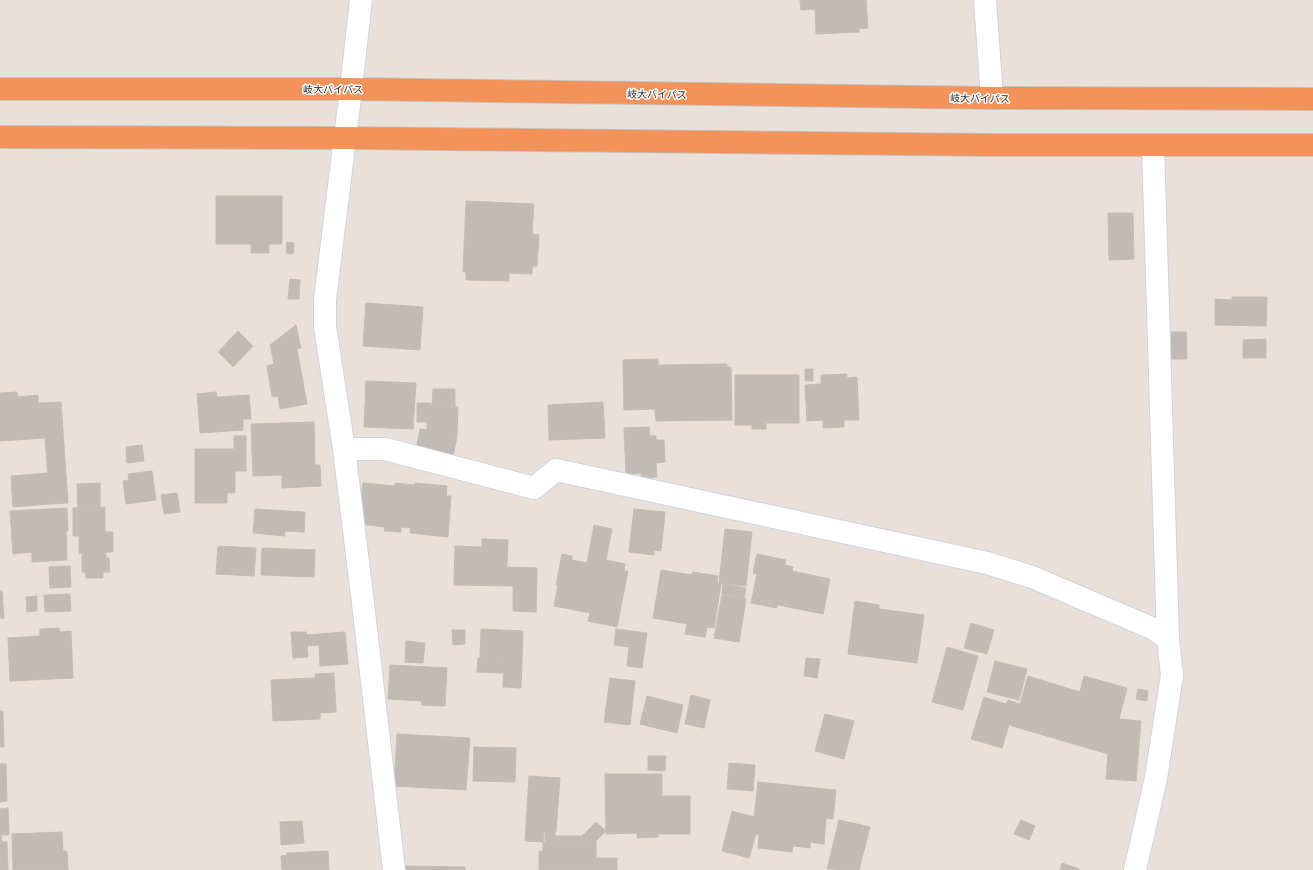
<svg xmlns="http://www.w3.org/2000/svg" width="1313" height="870" viewBox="0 0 1313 870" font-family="'Roboto Condensed','Noto Sans JP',sans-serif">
<rect width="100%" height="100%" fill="#e9e1d9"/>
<path fill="#c1bbb6" stroke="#c4bdb3" d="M 800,0 L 866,0 L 868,28 L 859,29 L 859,32 L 816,34 L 815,9 L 801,10 Z
M 216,196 L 282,196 L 282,244 L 269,244 L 269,253 L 251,253 L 251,244 L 216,244 Z
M 466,201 L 534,204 L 532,234 L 539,235 L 537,266 L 532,266 L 532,274 L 509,273 L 509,281 L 466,280 L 466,272 L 463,272 Z
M 1108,213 L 1133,213 L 1134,259 L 1109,260 Z
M 287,242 L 294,243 L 293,254 L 286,253 Z
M 290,279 L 300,280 L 299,299 L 288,299 Z
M 1232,297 L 1267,297 L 1266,326 L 1215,325 L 1215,299 L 1232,300 Z
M 366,303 L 423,307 L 420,350 L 363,346 Z
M 296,325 L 300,344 L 271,349 L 270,345 Z
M 238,331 L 253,346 L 233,367 L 218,352 Z
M 1165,332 L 1186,332 L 1187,359 L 1166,359 Z
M 1266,339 L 1266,358 L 1243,358 L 1243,340 Z
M 300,344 L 301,348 L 297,349 L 307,404 L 280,409 L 278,396 L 272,397 L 267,366 L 274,364 L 271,349 Z
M 658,359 L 658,365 L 727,364 L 727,367 L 731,367 L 732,420 L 656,421 L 655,409 L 624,410 L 623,360 Z
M 805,369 L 813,369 L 813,381 L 805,381 Z
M 847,374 L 847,378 L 857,377 L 859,420 L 844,420 L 844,427 L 823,428 L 823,420 L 807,421 L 805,385 L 821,384 L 821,375 Z
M 735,375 L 799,375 L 799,423 L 766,423 L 766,429 L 752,429 L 752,425 L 735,425 Z
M 366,381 L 416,383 L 413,429 L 364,427 Z
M 433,389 L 455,389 L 455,406 L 432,406 Z
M 17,392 L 18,397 L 38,395 L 38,403 L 61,402 L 68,503 L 50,504 L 45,438 L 0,441 L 0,393 Z
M 216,392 L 217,397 L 249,395 L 251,419 L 243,419 L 243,430 L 200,433 L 197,394 Z
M 603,402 L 605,438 L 549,440 L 548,405 Z
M 417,403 L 431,403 L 431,406 L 458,407 L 457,435 L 427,434 L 427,422 L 417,422 Z
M 314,422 L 315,465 L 320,465 L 321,486 L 282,488 L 282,475 L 253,476 L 251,424 Z
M 649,427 L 650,436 L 656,436 L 656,440 L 664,440 L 665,462 L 656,463 L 657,477 L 641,478 L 641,473 L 626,474 L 624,428 Z
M 420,429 L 427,430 L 427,434 L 448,435 L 457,436 L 452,462 L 415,454 Z
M 234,436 L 246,436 L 246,471 L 235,471 L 235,493 L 227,493 L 227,503 L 195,503 L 195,449 L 234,449 Z
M 142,445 L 144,461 L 127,463 L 126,447 Z
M 152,471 L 156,500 L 126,504 L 123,481 L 129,480 L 128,474 Z
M 48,473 L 50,504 L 13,507 L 11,476 Z
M 100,483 L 100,507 L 78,507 L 77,484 Z
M 363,483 L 395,486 L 395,483 L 415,485 L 415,483 L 447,486 L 446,496 L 451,496 L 448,537 L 410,533 L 411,528 L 401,527 L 401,532 L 384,531 L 385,527 L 358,524 Z
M 177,493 L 180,512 L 164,514 L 161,495 Z
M 105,507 L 105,532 L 113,532 L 113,552 L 106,552 L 106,558 L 109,558 L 110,572 L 103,572 L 103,578 L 86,578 L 85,572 L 82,572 L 82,553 L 79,554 L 79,536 L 73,536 L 73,508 Z
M 67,508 L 68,531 L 66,531 L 67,560 L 32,562 L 32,552 L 13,554 L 10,511 Z
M 255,509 L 305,512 L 304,532 L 285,531 L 285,536 L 253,533 Z
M 634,509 L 665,512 L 661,551 L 654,550 L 654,555 L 629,552 Z
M 594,525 L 612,529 L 606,560 L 625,564 L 624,571 L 628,571 L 617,627 L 588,621 L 590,613 L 554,606 L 558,585 L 556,585 L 562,554 L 572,556 L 572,560 L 587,563 Z
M 725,529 L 752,532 L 746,586 L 719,583 Z
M 482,539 L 508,540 L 507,567 L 537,568 L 536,612 L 513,611 L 513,586 L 454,585 L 455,546 L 482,547 Z
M 218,546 L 256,548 L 254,576 L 216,574 Z
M 262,548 L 315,550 L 314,577 L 261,575 Z
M 757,554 L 786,560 L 785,565 L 793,567 L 792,571 L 830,579 L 823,614 L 778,605 L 776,608 L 751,603 L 757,574 L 753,573 Z
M 70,566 L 71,587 L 50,588 L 49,567 Z
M 661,570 L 692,575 L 693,572 L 718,576 L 717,583 L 721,584 L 714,628 L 707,627 L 705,637 L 685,634 L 687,624 L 653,618 Z
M 723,584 L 746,588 L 744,598 L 722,594 Z
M 0,591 L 2,591 L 4,618 L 0,618 Z
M 70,594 L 71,611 L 45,612 L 44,595 Z
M 722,595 L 746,599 L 739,642 L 714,638 Z
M 37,596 L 37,611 L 27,612 L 26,597 Z
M 855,601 L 879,605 L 879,609 L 924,615 L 917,663 L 848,654 Z
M 971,623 L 994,630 L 987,654 L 964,648 Z
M 59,628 L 60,632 L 71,631 L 73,678 L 10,681 L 8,638 L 40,636 L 40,629 Z
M 481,629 L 523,631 L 521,688 L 503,687 L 504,659 L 480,658 Z
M 616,629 L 647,633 L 642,668 L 627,666 L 629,647 L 614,645 Z
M 452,630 L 465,630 L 465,644 L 453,645 Z
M 291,632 L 306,632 L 307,635 L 345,632 L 348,664 L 320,666 L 319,645 L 307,646 L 308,657 L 293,658 Z
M 406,641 L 425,643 L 423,663 L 405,662 Z
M 947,647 L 978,656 L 963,710 L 932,702 Z
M 478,658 L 504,659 L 503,673 L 477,672 Z
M 806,658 L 820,659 L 817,678 L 804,676 Z
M 995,661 L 1027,669 L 1019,700 L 987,692 Z
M 390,665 L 447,668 L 445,706 L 421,705 L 422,701 L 388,699 Z
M 334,673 L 336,712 L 320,713 L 320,719 L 273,721 L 271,680 L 315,678 L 315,674 Z
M 1028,676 L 1080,692 L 1084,676 L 1127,688 L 1119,719 L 1141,721 L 1136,781 L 1106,779 L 1108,754 L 1009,725 L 1002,748 L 971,739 L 984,697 L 1006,704 L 1008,700 L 1020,704 Z
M 610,678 L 635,681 L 630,725 L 604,722 Z
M 1138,689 L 1148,691 L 1147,701 L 1136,699 Z
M 691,695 L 710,700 L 704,728 L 685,724 Z
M 647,696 L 683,705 L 677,733 L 640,724 Z
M 0,711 L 3,711 L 4,747 L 0,747 Z
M 825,714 L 854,721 L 844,759 L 815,751 Z
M 397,734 L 470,738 L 466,790 L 394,786 Z
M 474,747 L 516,748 L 515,782 L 473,781 Z
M 648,756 L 666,756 L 665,771 L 648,770 Z
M 729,763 L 755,765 L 753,791 L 727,789 Z
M 0,764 L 6,764 L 7,801 L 0,802 Z
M 605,774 L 662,774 L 662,796 L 690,796 L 690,834 L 658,834 L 658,837 L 637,838 L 637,833 L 606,834 Z
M 529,776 L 560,778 L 556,832 L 544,831 L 543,842 L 525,841 Z
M 758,782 L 836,790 L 833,819 L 826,818 L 824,844 L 810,842 L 810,848 L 787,845 L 788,837 L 756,834 L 749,858 L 722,851 L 732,811 L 754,817 Z
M 8,808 L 9,835 L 1,835 L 2,842 L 0,842 L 0,809 Z
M 839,820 L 870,827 L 859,870 L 827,869 Z
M 1021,820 L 1035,826 L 1029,840 L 1014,834 Z
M 302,821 L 304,843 L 281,845 L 280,822 Z
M 596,822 L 606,831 L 595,842 L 545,842 L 545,831 L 555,832 L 555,836 L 582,836 Z
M 62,832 L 63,851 L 67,851 L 68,870 L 13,870 L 12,834 Z
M 759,834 L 788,837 L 787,845 L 793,846 L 792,852 L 758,848 Z
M 0,842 L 7,842 L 8,870 L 0,870 Z
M 543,842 L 596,842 L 596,858 L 617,858 L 617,870 L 539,870 L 539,851 L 543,851 Z
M 328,851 L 329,870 L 282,870 L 281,856 L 287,855 L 287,853 Z
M 1062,863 L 1079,869 L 1079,870 L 1060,870 Z
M 404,866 L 465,867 L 465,870 L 404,870 Z"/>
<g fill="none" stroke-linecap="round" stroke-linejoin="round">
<defs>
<path id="street" d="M 361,0 L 351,89 L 325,300 L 325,327 L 344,449 L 362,595 L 394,870
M 985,0 L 992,98
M 344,449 L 385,449 L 534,488 L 556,470 L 987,563 L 1032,577 L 1154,629 L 1168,639
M 1135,870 L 1156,778 L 1172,675 L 1168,639 L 1153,145"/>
<path id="highway" d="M 0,89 L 351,89 L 992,98 L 1313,99
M 0,137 L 345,138 L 993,145 L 1313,145"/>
</defs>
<use href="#street" stroke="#cfd3e0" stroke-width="24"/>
<use href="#highway" stroke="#c3c3c3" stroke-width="24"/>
<use href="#street" stroke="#fff" stroke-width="22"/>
<use href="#highway" stroke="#f49359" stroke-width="22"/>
</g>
<g text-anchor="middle" stroke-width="3" stroke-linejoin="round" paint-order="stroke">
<g font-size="10" fill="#272727" stroke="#fff">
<text x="333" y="93">岐大バイパス</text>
<text transform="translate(657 94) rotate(1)" y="4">岐大バイパス</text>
<text transform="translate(980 98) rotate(1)" y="4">岐大バイパス</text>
</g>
</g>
</svg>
